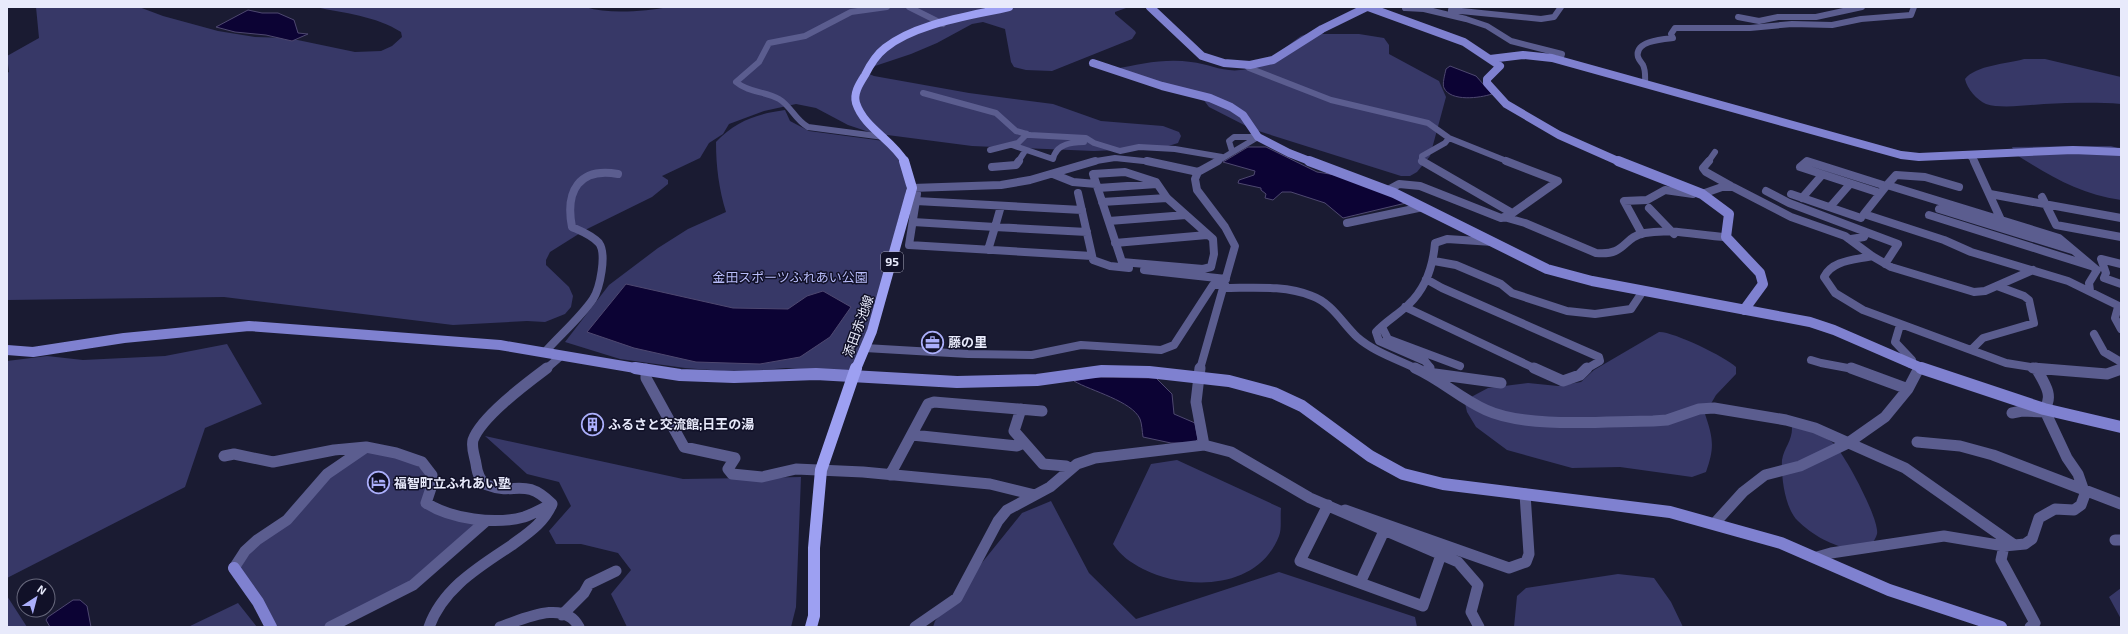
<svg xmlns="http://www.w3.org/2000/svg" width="2128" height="634" viewBox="0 0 2128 634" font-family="'Exo 2','Noto Sans JP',sans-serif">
<rect width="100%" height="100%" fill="#1a1b32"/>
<path fill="#373867" d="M 36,7 L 139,7 L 163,16 L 218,31 L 255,37 L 288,38 L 355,52 L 381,51 L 392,46 L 402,37 L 401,32 C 376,16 344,13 315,7 L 585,7 C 611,15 644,11 670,7 L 1157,7 L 1126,8 L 1115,12 L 1115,14 L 1135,31 L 1136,33 L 1132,39 L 1052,71 L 1026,70 L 1014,67 L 1011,62 L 1005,29 L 983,22 L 972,24 L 937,43 L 911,54 L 875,66 L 867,73 L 874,76 L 969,93 L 1053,104 L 1101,121 L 1163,126 L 1179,132 L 1181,136 L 1178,143 L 1162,148 L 1094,151 L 972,146 L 872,133 L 848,125 L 816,108 L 796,104 L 764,111 L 729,124 L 723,134 L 709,143 L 700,158 L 662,176 L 668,180 L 668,184 L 652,197 L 585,230 L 550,252 L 546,260 L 546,265 L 569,287 L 573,296 L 571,307 L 565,314 L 545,322 L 527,321 L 453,325 L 224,297 L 7,300 L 7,73 L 9,72 L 7,56 L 39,38 Z
M 1307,34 L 1359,34 L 1384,38 L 1389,45 L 1389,54 L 1439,81 L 1446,97 L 1430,156 L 1417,172 L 1410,176 L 1401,176 L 1252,129 L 1209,107 L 1199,94 L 1115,69 C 1139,64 1166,58 1191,62 C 1210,64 1226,74 1246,69 C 1267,64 1284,48 1301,36 Z
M 2024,59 L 2045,59 L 2121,77 L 2121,104 C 2095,102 2070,103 2044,104 C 2028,105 2001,109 1986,104 C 1977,100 1967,89 1965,79 C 1976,65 2007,64 2024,59 Z
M 785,110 L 790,121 L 809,131 L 884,141 L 898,156 L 907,183 L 905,197 L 898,220 L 877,303 L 853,369 L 849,373 L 786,368 L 737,372 L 685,368 L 620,359 L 565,342 L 609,285 L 658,248 L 688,229 L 726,212 C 719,189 716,167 716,142 C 736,121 756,114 785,110 Z
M 2089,146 L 2111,146 L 2121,149 L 2121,200 C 2079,194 2050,176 2015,154 L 2012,147 Z
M 1659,332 C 1672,331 1726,357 1736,367 L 1736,374 L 1716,395 L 1705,414 C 1713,438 1715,447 1706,472 L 1692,477 L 1620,467 L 1572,468 L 1532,457 L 1507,450 L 1476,427 L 1467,412 L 1465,403 L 1473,396 L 1488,388 L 1528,383 L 1558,386 L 1581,382 L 1594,370 Z
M 227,344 L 262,404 L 205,428 L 185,487 L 7,578 L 7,361 L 47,356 L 83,360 L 165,356 Z
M 1792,425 C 1805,430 1821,434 1832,442 C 1844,452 1880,520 1877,534 C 1876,538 1873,542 1871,545 C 1866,546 1861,548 1856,548 C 1837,550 1811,534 1798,521 C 1785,509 1781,477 1782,460 C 1784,447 1793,441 1792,425 Z
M 485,436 L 683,479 L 801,477 L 796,607 L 791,627 L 627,627 L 611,594 L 631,570 L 618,553 L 581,544 L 556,544 L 549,531 L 571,506 L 559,482 L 527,474 Z
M 366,447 L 396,453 L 432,475 L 427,503 L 477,523 L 398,591 L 326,627 L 271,627 L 234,568 L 241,554 L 286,520 L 323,477 Z
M 1177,460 L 1281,508 C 1280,517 1282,528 1279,536 C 1258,590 1187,591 1143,569 C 1130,562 1121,556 1113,544 L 1151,464 Z
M 1051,501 L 1089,573 L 1136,619 L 1279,572 L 1415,617 L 1417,627 L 933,627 L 935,621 L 1022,513 Z
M 1618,574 L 1654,578 L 1671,602 L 1683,627 L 1514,627 L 1517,596 L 1526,588 Z
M 2121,588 L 2121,619 L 2109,597 Z
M 7,596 L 27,627 L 7,627 Z
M 238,603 L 257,627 L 188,627 Z"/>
<path fill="#0c0334" stroke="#4e4870" d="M 248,10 L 262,13 L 278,13 L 294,20 L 298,33 L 308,34 L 292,41 L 266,35 L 235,32 L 216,27 Z
M 1450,66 L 1476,76 L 1492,94 C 1480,98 1451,102 1444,88 C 1442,84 1445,74 1446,69 Z
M 1248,147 L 1266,147 L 1317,172 L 1336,175 L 1362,183 L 1406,203 L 1343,218 L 1325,203 L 1291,192 L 1282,192 L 1273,200 L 1265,198 L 1266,194 L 1261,190 L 1261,188 L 1238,183 L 1239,180 L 1254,175 L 1255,171 L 1223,162 Z
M 626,284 L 733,308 L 788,309 L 807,296 L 823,291 L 851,307 L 830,337 L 800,357 L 760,364 L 696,362 L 634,348 L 587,332 Z
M 1092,377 L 1156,378 L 1172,394 L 1174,414 L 1195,423 L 1198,439 L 1194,443 L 1171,443 L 1143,437 C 1142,431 1142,424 1140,419 C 1132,401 1091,391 1074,381 Z
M 73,600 L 80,600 L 87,606 L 91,627 L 50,627 L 46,620 L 48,617 Z"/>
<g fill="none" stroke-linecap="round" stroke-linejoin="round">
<path stroke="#5b5d8f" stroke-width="6" d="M 909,7 L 943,24
M 1405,8 L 1424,9 L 1466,19 L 1487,26 L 1511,41 L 1562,54 L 1560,60
M 1451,10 L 1541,19 L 1554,17 L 1561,7
M 1738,17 L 1759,21 L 1778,17 L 1816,17 L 1862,7
M 1246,65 L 1249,68 L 1331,100 L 1428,123 L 1449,138 L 1509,162
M 1645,84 C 1645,78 1646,71 1643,65 C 1641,62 1639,60 1638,57 C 1634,41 1663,39 1673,38 L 1671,34 L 1675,28 L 1750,28 L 1792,24 L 1832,25 L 1861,19 L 1911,15 L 1914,7
M 923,93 L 996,113 L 1016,131 L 1030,135 L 1086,138 L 1094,143 L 1120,151 L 1139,147 L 1175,149 L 1222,157
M 884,137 L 808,127 C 795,120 791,106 779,99 C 765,91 749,93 736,82 L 759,62 L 769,43 L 805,36 L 851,12 L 887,7
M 1012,145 L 1053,159 C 1056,144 1071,142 1084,142
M 990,150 L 1018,143 L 1027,134
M 1232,151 L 1229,141 L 1234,137 L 1257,137
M 1969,155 L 1975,162
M 1018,162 L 1025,151
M 1090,162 L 1115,158 L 1153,162
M 1216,162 L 1258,137
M 1422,162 L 1422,156 L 1445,143 L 1449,138
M 1708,162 L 1715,152
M 1806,162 L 1809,162"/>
<path stroke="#5b5d8f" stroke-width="8" d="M 1147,161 L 1198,172
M 1422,161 L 1512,213
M 1709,161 L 1703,168 L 1706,172 L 1731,186
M 1974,161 L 2001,220
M 992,167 L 1016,165 L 1019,161
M 1125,172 L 1156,182 L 1167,198 L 1213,239 L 1214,254 L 1211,267 L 1203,269 L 1122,262 L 1093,174 Z
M 1053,174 L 1073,182 L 1096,184
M 1887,185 L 1896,175 L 1925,177 L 1959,187
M 912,188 L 1001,185 L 1030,180 L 1095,161
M 1098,188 L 1157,184
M 1388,190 L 1399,184 L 1420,186 L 1501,218 L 1507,217 L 1558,181 L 1506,161
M 1766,191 L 1789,203 L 1866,232 L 1864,237 L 1851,239
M 1078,193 L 1093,260 L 1110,266 L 1129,268
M 1880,193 L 1800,167 L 1807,161 L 1886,186
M 917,194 L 909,245 L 1092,256
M 1702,194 L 1722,187 L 1733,187 L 1791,217 L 1845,236 L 1872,256 L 1891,267 L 1974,292 L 1985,291 L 2033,270
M 1791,194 L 1861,218
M 1990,194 L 2121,218
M 2042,197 L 2056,225 L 2121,237
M 1802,198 L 1822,175
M 916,201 L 1082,210
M 1102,202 L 1167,198
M 1830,207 L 1850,184
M 1649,208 L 1674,234
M 1939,209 L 2072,250
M 1929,215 L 2091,266
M 1504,217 L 1525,223 L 1596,253 C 1627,256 1622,237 1645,233 C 1671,228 1700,236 1726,237
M 1109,221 L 1186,215
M 913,222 L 995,227 L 1001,206
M 1347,223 L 1423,207
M 1866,232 L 1898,244 L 1885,264
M 1642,234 L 1624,201 L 1647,200 L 1665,190 L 1693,194
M 1115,243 L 1207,235
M 988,250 L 995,227 L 1087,232
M 1872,256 C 1855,260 1832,260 1824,277 L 1835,293 L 1863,310 L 2006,363 L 2043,369
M 1434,261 L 1456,265 L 1501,284 L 1512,293 L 1567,311 L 1595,314 L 1631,309 L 1643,291
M 2121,264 L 2101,259 L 2106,273 L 2104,278 L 2121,284
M 1144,270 L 1226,279
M 1426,279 L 1442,288 L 1599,357 L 1600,361 L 1586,369
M 1224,288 C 1253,288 1285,285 1312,296 C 1332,303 1343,324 1357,337 C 1374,352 1397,359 1417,369
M 2090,291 L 2089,283 L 2097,270 L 2059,238 L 1887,185 L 1864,214 L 1944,240 L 1971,252 L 2068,281 L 2121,307
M 1405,307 L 1536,369
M 2118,307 L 2115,318 L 2121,329
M 1900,325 L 1895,342 L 1912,360 L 1910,364
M 1382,327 L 1388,339 L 1460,366
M 2094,334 L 2104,352 L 2121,362
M 865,348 L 968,354 L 1032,355 L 1081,345 L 1161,350 L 1174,345 L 1213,285 L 1225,284
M 1971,350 L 1983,338 L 2034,323 L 2029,300 L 2024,296 L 1997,286
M 545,352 C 560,335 581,317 593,299 C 600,288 607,254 599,243 C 592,235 581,231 572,227 C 565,191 579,167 618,174
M 1811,360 L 1821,363 L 1853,369
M 546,369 L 561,356
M 1200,369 L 1235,246 L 1225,227 L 1197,190 L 1195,179 L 1198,172 L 1218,161
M 1428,369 L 1429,366 L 1425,361 L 1379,341 L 1376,332 C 1386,321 1399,314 1409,304 C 1426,288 1433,266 1435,243 L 1447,239 L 1493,242
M 1918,369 L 1919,367"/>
<path stroke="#5b5d8f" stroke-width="11" d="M 547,368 C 527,383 481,417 473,440 C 471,448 475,457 476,464 C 477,472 479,481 487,485 C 515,496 524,476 552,504
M 1200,368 L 1196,402 L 1204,445
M 1415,368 C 1440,379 1461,399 1486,410 C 1527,429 1607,421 1653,421 L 1667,420 L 1699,409 L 1714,408 L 1786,420 L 1815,428 L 1905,468 L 2013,544
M 1534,368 L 1563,381 L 1580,375 L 1587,368
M 1851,368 L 1908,389
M 2033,368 L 2107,374 L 2121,369
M 646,369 L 646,378 L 684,447 L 735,458 L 728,469 L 732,474 L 762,477 L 796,469 L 863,472 L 990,484 L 1035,495
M 1427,373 L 1429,368
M 1435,374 L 1501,383
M 1021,409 L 1014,431 L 1043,464 L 1066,466 L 1071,469
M 2012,413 L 2022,411 L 2045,412
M 912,435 L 1017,446 L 1024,443
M 1917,442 L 1960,446 L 1993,455 L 2121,504
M 224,456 L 234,454 L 273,462 L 334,450 L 366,447 L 396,453 L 422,462 L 432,475 L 432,485 L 426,503 C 451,519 495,525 524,517 C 533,514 543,508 552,504
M 890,475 L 928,404 L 934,402 L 1042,411
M 1328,505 L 1300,561 L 1423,606 L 1441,555
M 1345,510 L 1509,568 L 1526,562 L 1529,554 L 1525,494
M 1714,524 L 1743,492 L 1765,475 L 1800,466 L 1848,443 L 1885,417 L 1908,389 L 1919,368
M 2115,540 L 2121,540
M 2004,546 L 2001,560 L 2035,623 L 2030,627
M 1817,557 L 1831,553 L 1944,536 L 2004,546 L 2025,544 L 2032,539 L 2039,518 L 2055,509 L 2074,510 L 2081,505 L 2085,494 L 2078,474 L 2067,458 L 2044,409 C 2055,396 2043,381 2036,368
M 234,568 L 245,551 L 257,540 L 287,520 L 327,474 L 365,448
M 1360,583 L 1384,531
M 562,615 L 584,593 L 589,584 L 616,571
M 330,627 L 413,585 L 486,521
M 429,627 C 443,588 479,567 512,545 C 528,533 544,523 552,504
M 500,627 C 522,620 564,598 579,627
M 915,627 L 957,598 L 998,521 L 1007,510 L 1050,487 L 1077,464 L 1095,458 L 1204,445 L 1231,452 L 1310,498 L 1458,562 L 1478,585 L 1471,612 L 1479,627"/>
<path stroke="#7f81d0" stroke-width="8" d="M 1150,7 L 1202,56 L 1224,63 L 1250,65 L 1273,60 L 1322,29 L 1367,7
M 1368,7 L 1464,42 L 1500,66 L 1487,79 L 1487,83 L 1506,104 L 1559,135 L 1620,162
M 1490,59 L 1523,55 L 1552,58 L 1901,155 L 1919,157 L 2073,150 L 2121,152
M 1093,63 L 1162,86 L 1210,98 L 1231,107 L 1243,115 L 1258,137 L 1289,153 L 1312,162"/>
<path stroke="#7f81d0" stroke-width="10" d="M 1309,161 L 1394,193 L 1547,269 L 1592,281 L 1810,322 L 1834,330 L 1924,369
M 1618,161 L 1702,194 L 1729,214 L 1726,237 L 1760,273 L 1763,284 L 1744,310
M 7,350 L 33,352 L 124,338 L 249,326 L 500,345 L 641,369"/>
<path stroke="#7f81d0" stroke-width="12" d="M 635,368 L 680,375 L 734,377 L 816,374 L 957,382 L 1037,380 L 1102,371 L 1149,372 L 1229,381 L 1274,393 L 1302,406 L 1370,456 L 1403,474 L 1443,484 L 1670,512 L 1781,543 L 1889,590 L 2001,627
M 1921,368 L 2044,409 L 2121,427
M 234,568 L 258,602 L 271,627"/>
<path stroke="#9da0f2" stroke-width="8" d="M 905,162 C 893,140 864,128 856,103 C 853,93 860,83 865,75 C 870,65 876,55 885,48 C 916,23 971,16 1009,7"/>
<path stroke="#9da0f2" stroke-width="10" d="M 856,369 L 872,331 L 912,188 L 904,161"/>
<path stroke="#9da0f2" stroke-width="12" d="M 811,627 L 814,616 L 814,548 L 821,470 L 856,368"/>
</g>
<defs>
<symbol id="office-ring" viewBox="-11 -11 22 22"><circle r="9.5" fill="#111128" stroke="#abaffb" stroke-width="1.5"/><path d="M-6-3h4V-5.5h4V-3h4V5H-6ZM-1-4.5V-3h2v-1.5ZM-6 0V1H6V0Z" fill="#abaffb"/></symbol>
<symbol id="building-ring" viewBox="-11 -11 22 22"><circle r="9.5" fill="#111128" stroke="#abaffb" stroke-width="1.5"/><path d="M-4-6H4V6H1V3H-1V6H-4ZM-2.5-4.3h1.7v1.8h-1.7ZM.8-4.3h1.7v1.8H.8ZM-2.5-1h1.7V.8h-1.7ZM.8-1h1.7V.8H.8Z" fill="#abaffb"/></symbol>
<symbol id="hotel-ring" viewBox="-11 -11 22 22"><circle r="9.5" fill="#111128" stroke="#abaffb" stroke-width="1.5"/><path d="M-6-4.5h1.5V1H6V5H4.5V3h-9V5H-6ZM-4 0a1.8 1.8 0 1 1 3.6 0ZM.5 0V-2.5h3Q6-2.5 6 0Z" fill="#abaffb"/></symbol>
</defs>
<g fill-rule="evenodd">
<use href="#office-ring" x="920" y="330" width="25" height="25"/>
<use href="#building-ring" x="580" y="412" width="25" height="25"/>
<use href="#hotel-ring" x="366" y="470" width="25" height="25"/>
</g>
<g text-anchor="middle" stroke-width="3" stroke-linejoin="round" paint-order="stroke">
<rect fill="#111128" stroke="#a8a9bc" stroke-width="1" x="881" y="252" width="22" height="20" rx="3"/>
<g font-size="12" font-weight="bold" fill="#e8eafb">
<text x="892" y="266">95</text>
</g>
<g font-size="13" fill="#b8bcf9" stroke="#111128">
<text x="790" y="282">金田スポーツふれあい公園</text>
</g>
<g font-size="13" fill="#e8eafb" stroke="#111128">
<text transform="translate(858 326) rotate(-70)" y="5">添田赤池線</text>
</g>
<g font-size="13" font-weight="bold" fill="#e8eafb" stroke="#111128" text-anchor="start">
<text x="948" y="347">藤の里</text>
<text x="608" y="429">ふるさと交流館;日王の湯</text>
<text x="394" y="488">福智町立ふれあい塾</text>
</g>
</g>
<rect width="2128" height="634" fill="none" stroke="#e8eafb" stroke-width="16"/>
<g transform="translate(36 598) rotate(36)"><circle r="19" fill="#111128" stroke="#67687c"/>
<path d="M0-3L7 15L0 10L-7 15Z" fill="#abaffb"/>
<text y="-6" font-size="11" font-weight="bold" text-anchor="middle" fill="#e8eafb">N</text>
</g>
</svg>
